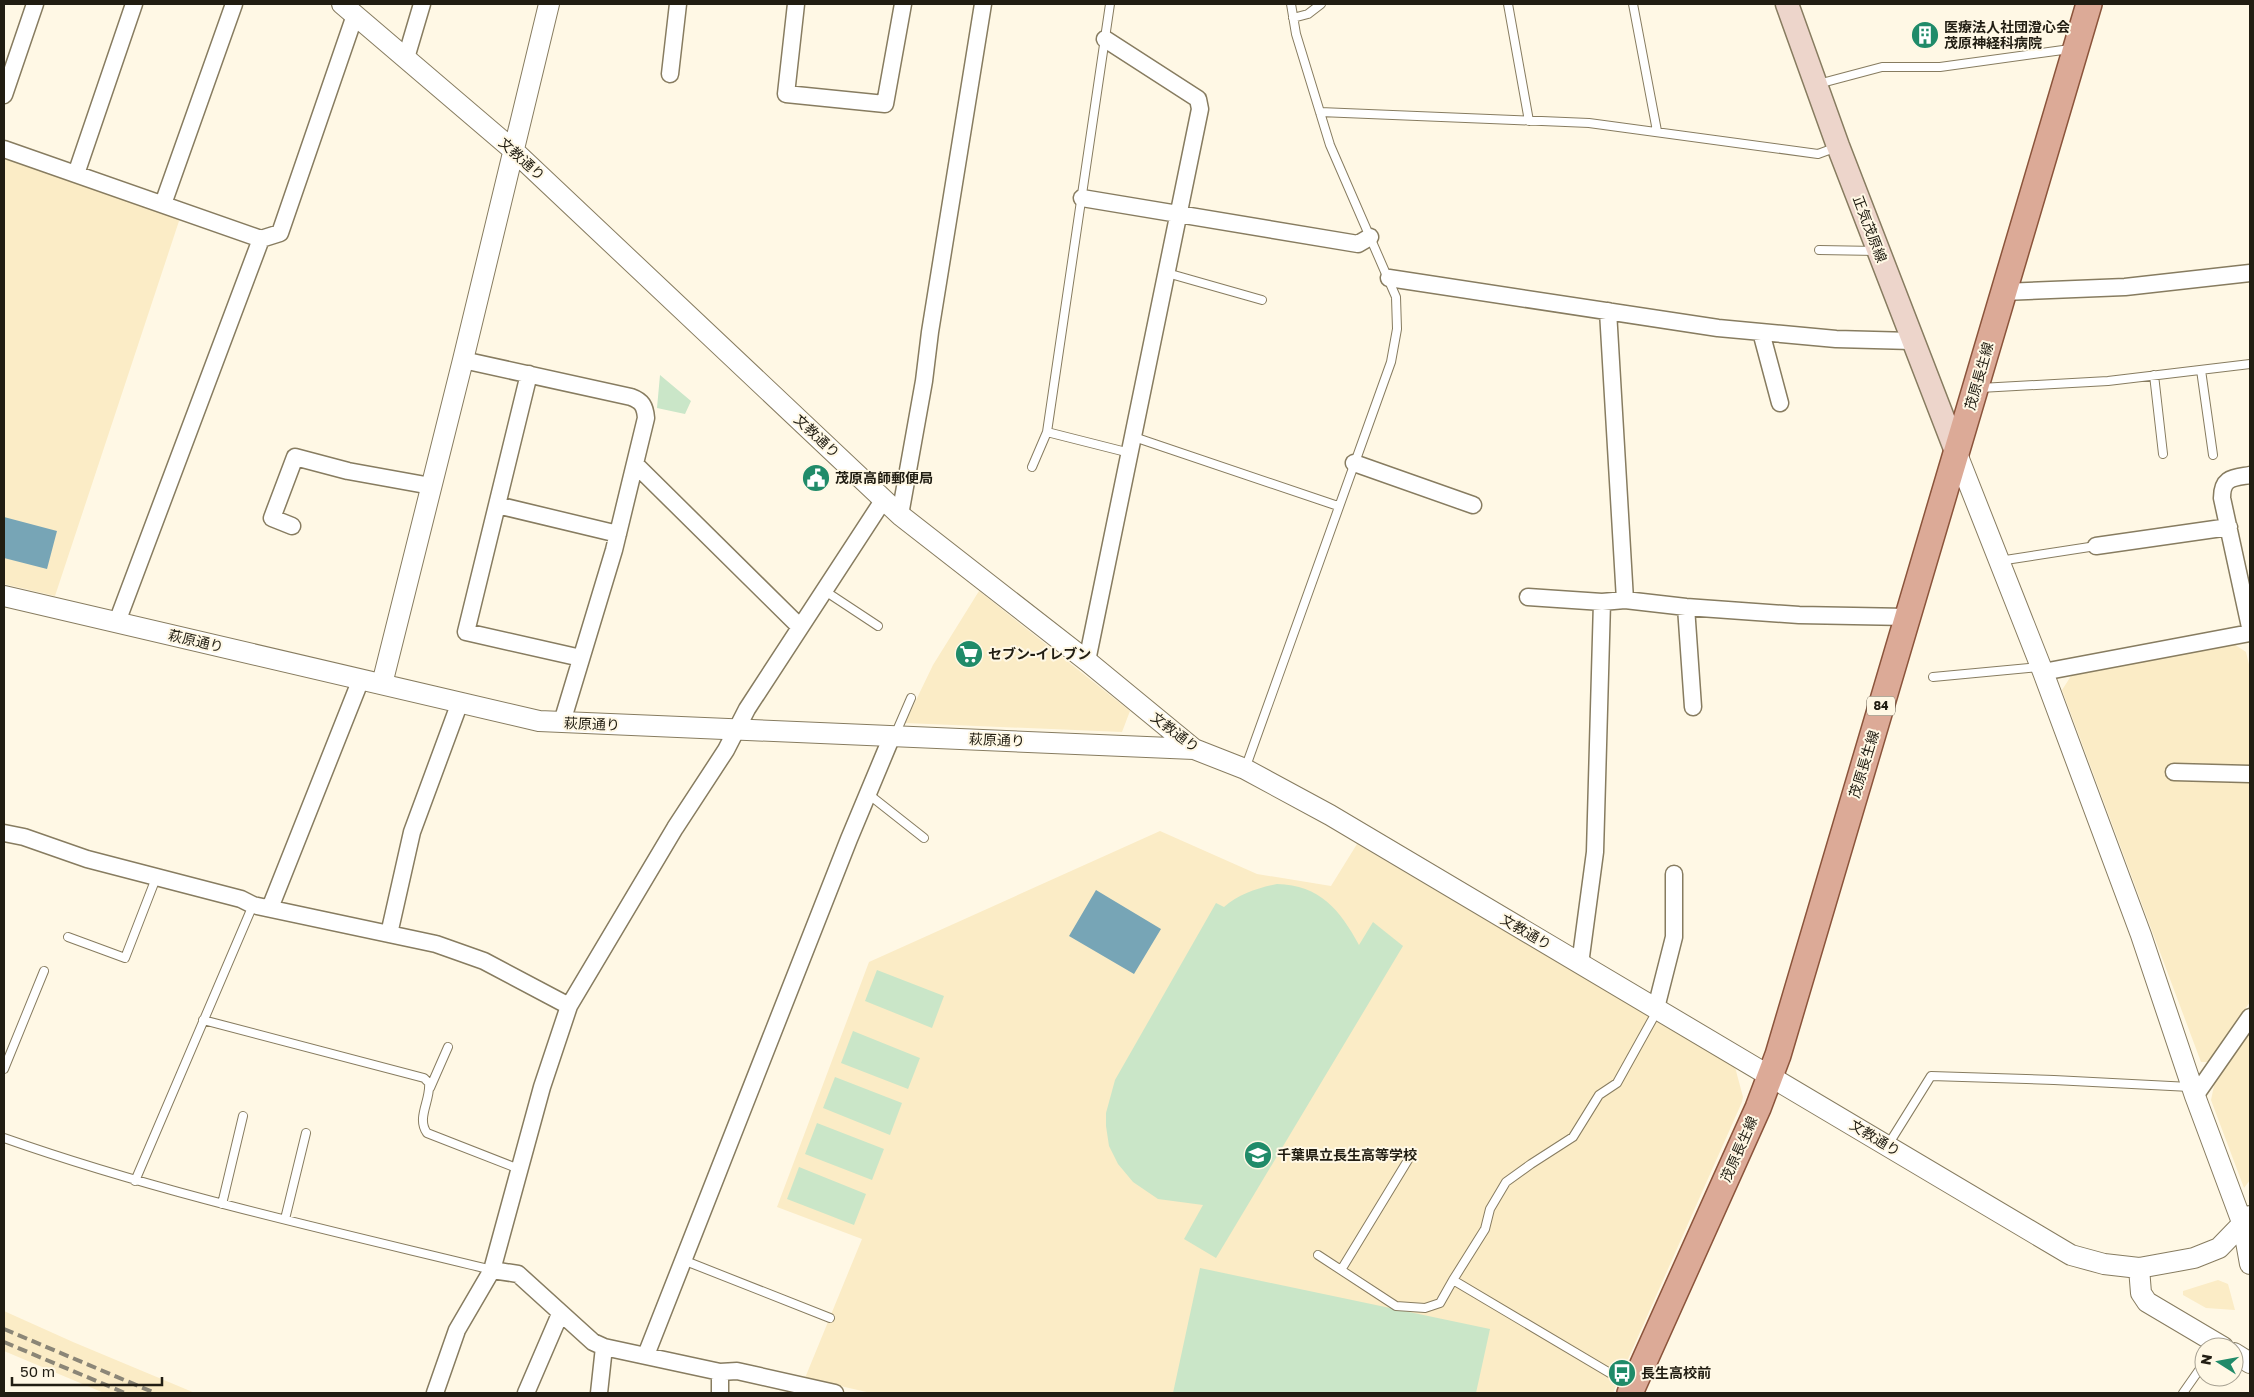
<svg xmlns="http://www.w3.org/2000/svg" width="2254" height="1397" viewBox="0 0 2254 1397" font-family="'Golos Text','Noto Sans JP',sans-serif">
<rect width="100%" height="100%" fill="#fff8e5"/>
<path fill="#fbecc6" d="M 4,157 L 180,218 L 55,596 L 4,584 Z
M 979,591 L 1130,711 L 1122,732 L 905,723 L 933,665 Z
M 2234,644 L 2246,652 L 2250,669 L 2250,765 L 2172,763 L 2176,780 L 2250,783 L 2250,1002 L 2208,1062 L 2201,1062 L 2062,690 L 2071,676 Z
M 1160,831 L 1257,874 L 1331,886 L 1357,844 L 1735,1067 L 1743,1097 L 1742,1102 L 1613,1393 L 871,1393 L 805,1378 L 862,1239 L 777,1207 L 869,962 Z
M 2250,1032 L 2250,1180 L 2244,1188 L 2211,1100 L 2215,1081 Z
M 2218,1280 L 2228,1284 L 2235,1310 L 2206,1308 L 2183,1295 L 2183,1291 Z
M 4,1311 L 73,1342 L 195,1393 L 104,1393 L 4,1351 Z"/>
<path fill="#cae6c8" d="M 660,375 L 691,401 L 685,414 L 657,408 Z
M 1277,884 C 1320,885 1340,910 1359,945 L 1373,922 L 1403,946 L 1216,1258 L 1184,1239 L 1203,1205 L 1158,1199 L 1133,1182 L 1118,1164 L 1109,1146 L 1106,1126 L 1106,1113 L 1115,1080 L 1216,903 L 1224,907 C 1239,894 1258,888 1277,884 Z
M 877,970 L 944,996 L 932,1028 L 865,1001 Z
M 853,1031 L 920,1058 L 908,1089 L 841,1063 Z
M 835,1077 L 902,1103 L 890,1135 L 823,1108 Z
M 817,1123 L 884,1149 L 872,1180 L 805,1154 Z
M 799,1167 L 866,1194 L 854,1225 L 787,1199 Z
M 1200,1268 L 1490,1329 L 1476,1393 L 1173,1393 Z"/>
<path fill="#77a5b6" d="M 4,517 L 57,531 L 47,569 L 4,558 Z
M 1096,890 L 1161,929 L 1134,974 L 1069,936 Z"/>
<g fill="none" stroke-linecap="round" stroke-linejoin="round">
<defs>
<path id="service" d="M 1110,4 L 1047,432 L 1130,453
M 1508,4 L 1529,121
M 1633,4 L 1657,131
M 1293,18 L 1308,14 L 1321,4
M 1818,84 L 1882,67 L 1940,67 L 2070,49
M 1320,112 L 1589,123 L 1818,154 L 1837,147
M 1819,250 L 1877,251
M 1167,273 L 1262,300
M 2201,370 L 2213,455
M 2154,375 L 2163,454
M 1980,388 L 2108,381 L 2250,364
M 1134,437 L 1338,506
M 1032,467 L 1047,432
M 1999,561 L 2096,546
M 825,591 L 878,626
M 1933,677 L 2040,667
M 895,735 L 911,698
M 1245,769 L 1391,362 L 1397,329 L 1396,297 L 1330,145 L 1296,34 L 1291,4
M 867,793 L 924,838
M 68,937 L 125,958 L 156,878
M 203,1020 L 424,1078 L 429,1083 C 431,1100 416,1118 427,1133 L 519,1169
M 4,1069 L 44,971
M 430,1088 L 448,1047
M 4,1138 C 163,1194 328,1230 492,1270
M 1888,1145 L 1931,1076 L 2054,1080 L 2190,1087
M 135,1181 L 253,905
M 222,1204 L 243,1116
M 285,1219 L 306,1133
M 1318,1255 L 1396,1306 L 1425,1308 L 1440,1303 L 1453,1280
M 683,1260 L 830,1318
M 1341,1270 L 1408,1160
M 1630,1385 L 1453,1280 L 1485,1229 L 1490,1209 L 1506,1182 L 1531,1164 L 1573,1137 L 1599,1095 L 1617,1083 L 1657,1011
M 2183,1393 L 2204,1363"/>
<path id="minor" d="M 796,4 L 786,94 L 885,104 L 903,4
M 406,58 L 422,4
M 670,74 L 678,4
M 4,95 L 35,4
M 4,149 L 261,239 L 280,233 L 355,15
M 76,174 L 134,4
M 1082,198 L 1358,244 L 1370,237
M 163,204 L 234,4
M 1389,278 L 1718,328 L 1836,339 L 1912,341
M 2003,292 L 2125,287 L 2250,273
M 1608,311 L 1625,600
M 1761,332 L 1780,403
M 463,360 L 631,397 C 642,401 645,406 646,418 L 614,550 L 562,722
M 529,374 L 466,632 L 581,658
M 1354,463 L 1473,505
M 636,465 L 800,627
M 2250,475 C 2233,478 2222,477 2222,498 L 2250,627
M 497,505 L 618,534
M 900,515 L 924,381 L 930,332 L 983,4
M 292,526 L 272,518 L 295,457 L 348,471 L 431,486
M 2096,546 L 2229,527
M 1528,597 L 1602,602 L 1625,600 L 1686,607 L 1799,615 L 1908,617
M 1686,607 L 1693,707
M 117,622 L 261,239
M 1087,661 L 1200,109 L 1198,99 L 1105,39
M 2043,672 L 2250,633
M 2174,772 L 2250,774
M 4,833 L 24,837 L 87,859 L 241,899 L 253,905 L 436,944 L 484,961 L 569,1006
M 270,908 L 361,679
M 389,934 L 412,832 L 460,702
M 1580,964 L 1595,852 L 1602,602
M 1656,1008 L 1674,937 L 1674,874
M 2195,1096 L 2250,1017
M 492,1270 L 518,1274 L 593,1342 L 604,1347 L 720,1372 L 737,1371 L 835,1393
M 646,1355 L 849,839 L 892,736
M 435,1393 L 457,1330 L 492,1270 L 542,1087 L 569,1006 L 675,828 L 726,750 L 747,709 L 884,499
M 526,1393 L 560,1314
M 599,1393 L 604,1347
M 720,1393 L 720,1372"/>
<path id="tertiary" d="M 342,4 L 513,150 L 900,515 L 1087,661 L 1194,749 L 1245,769 L 1330,815 L 2071,1255 L 2104,1264 L 2139,1268 L 2194,1258 L 2219,1248 L 2250,1216
M 1957,454 L 2043,672 L 2141,935 L 2195,1096 L 2243,1225 L 2250,1264
M 4,596 L 539,721 L 1194,749
M 382,684 L 463,360 L 549,4
M 2139,1268 L 2141,1293 L 2147,1302 L 2223,1347
M 2234,1353 L 2250,1363"/>
<path id="secondary" d="M 1787,4 L 1838,146 L 1957,454"/>
<path id="primary" d="M 1630,1393 L 1758,1108 L 1778,1055 L 2089,4"/>
</defs>
<use href="#service" stroke="#877c60" stroke-width="10"/>
<use href="#minor" stroke="#877c60" stroke-width="19"/>
<use href="#tertiary" stroke="#877c60" stroke-width="22"/>
<use href="#secondary" stroke="#877c60" stroke-width="25"/>
<use href="#primary" stroke="#8b543b" stroke-width="28"/>
<use href="#service" stroke="#fff" stroke-width="8"/>
<use href="#minor" stroke="#fff" stroke-width="16"/>
<use href="#tertiary" stroke="#fff" stroke-width="20"/>
<use href="#secondary" stroke="#edd5cb" stroke-width="22"/>
<use href="#primary" stroke="#dcaa97" stroke-width="25"/>
<path stroke="#8b8677" stroke-width="4" stroke-dasharray="10 5" stroke-linecap="butt" d="M 4,1329 L 155,1393
M 4,1342 L 125,1393"/>
</g>
<defs>
<symbol id="building-disc" viewBox="-11 -11 22 22"><circle r="9.5" fill="#208b69" stroke="#fff8e5"/><path d="M-4-6H4V6H1V3H-1V6H-4ZM-2.5-4.3h1.7v1.8h-1.7ZM.8-4.3h1.7v1.8H.8ZM-2.5-1h1.7V.8h-1.7ZM.8-1h1.7V.8H.8Z" fill="#fff"/></symbol>
<symbol id="civic-disc" viewBox="-11 -11 22 22"><circle r="9.5" fill="#208b69" stroke="#fff8e5"/><path d="M-.6-6.5H3V-4.5H.6V-3L4-1V1h2V6H-6V1h2V-1L-.6-3ZM-1.2 2.5V6h2.4V2.5Z" fill="#fff"/></symbol>
<symbol id="supermarket-disc" viewBox="-11 -11 22 22"><circle r="9.5" fill="#208b69" stroke="#fff8e5"/><path d="M-6-5.5h2.5l.6 2H6L4.5 2H-2.5L-4.4-4H-6ZM-1.5 3.2a1.3 1.3 0 1 0 .1 0ZM3 3.2a1.3 1.3 0 1 0 .1 0Z" fill="#fff"/></symbol>
<symbol id="school-disc" viewBox="-11 -11 22 22"><circle r="9.5" fill="#208b69" stroke="#fff8e5"/><path d="M0-5L7-2L0 1L-7-2ZM-4 1L0 2.5L4 1V4Q0 6-4 4Z" fill="#fff"/></symbol>
<symbol id="bus-disc" viewBox="-11 -11 22 22"><circle r="9.5" fill="#208b69" stroke="#fff8e5"/><path d="M-5-6H5V4H4V6H2V4H-2V6H-4V4H-5ZM-3.5-4V0h7V-4ZM-3.5 1.2v1.5H-2V1.2ZM2 1.2v1.5H3.5V1.2Z" fill="#fff"/></symbol>
</defs>
<g fill-rule="evenodd">
<use href="#building-disc" x="1909" y="19" width="32" height="32"/>
<use href="#civic-disc" x="800" y="462" width="32" height="32"/>
<use href="#supermarket-disc" x="953" y="638" width="32" height="32"/>
<use href="#school-disc" x="1242" y="1139" width="32" height="32"/>
<use href="#bus-disc" x="1606" y="1357" width="32" height="32"/>
</g>
<g text-anchor="middle" stroke-width="4" stroke-linejoin="round" paint-order="stroke">
<rect fill="#fff8e5" stroke="#645f51" stroke-width="1" x="1867" y="696.5" width="28" height="19" rx="4"/>
<g font-size="12" font-weight="bold" fill="#211d12">
<text x="1881" y="710">84</text>
</g>
<g font-size="14" font-weight="bold" fill="#211d12" stroke="#fff8e5" text-anchor="start">
<text x="1944" y="32">医療法人社団澄心会<tspan x="1944" dy="16">茂原神経科病院</tspan></text>
<text x="835" y="483">茂原高師郵便局</text>
<text x="988" y="659">セブン-イレブン</text>
<text x="1277" y="1160">千葉県立長生高等学校</text>
<text x="1641" y="1378">長生高校前</text>
</g>
<g font-size="14" fill="#211d12" stroke="#fff8e5">
<text transform="translate(522 159) rotate(42)" y="5">文教通り</text>
<text transform="translate(1870 229) rotate(69)" y="5">正気茂原線</text>
<text transform="translate(1979 376) rotate(-74)" y="5">茂原長生線</text>
<text transform="translate(817 436) rotate(43)" y="5">文教通り</text>
<text transform="translate(196 641) rotate(13)" y="5">萩原通り</text>
<text transform="translate(592 724) rotate(2)" y="5">萩原通り</text>
<text transform="translate(1175 732) rotate(37)" y="5">文教通り</text>
<text transform="translate(997 740) rotate(2)" y="5">萩原通り</text>
<text transform="translate(1864 764) rotate(-73)" y="5">茂原長生線</text>
<text transform="translate(1526 932) rotate(30)" y="5">文教通り</text>
<text transform="translate(1875 1138) rotate(31)" y="5">文教通り</text>
<text transform="translate(1739 1149) rotate(-66)" y="5">茂原長生線</text>
</g>
</g>
<rect width="2254" height="1397" fill="none" stroke="#211d12" stroke-width="10"/>
<g transform="translate(2219 1362) rotate(281)"><circle r="24" fill="#fff8e5" stroke="#a6a091"/>
<path d="M0-4L9 19L0 12L-9 19Z" fill="#208b69"/>
<text y="-8" font-size="14" font-weight="bold" text-anchor="middle" fill="#211d12">N</text>
</g>
<path d="M12 1377v8h150v-8" fill="none" stroke="#211d12" stroke-width="2.5"/>
<text x="20" y="1377" font-size="15" fill="#211d12" stroke="#fff8e5" stroke-width="4" paint-order="stroke">50 m</text>
</svg>
